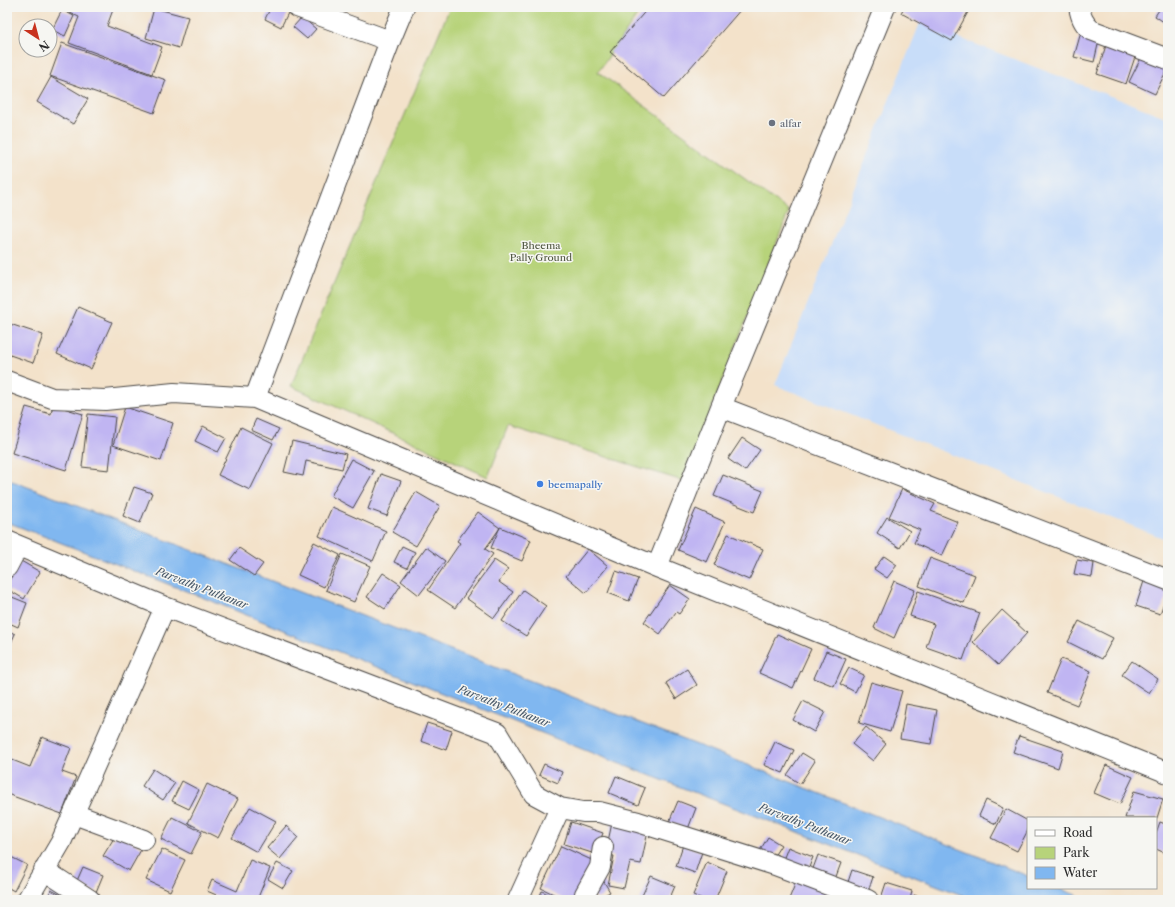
<svg xmlns="http://www.w3.org/2000/svg" width="1175" height="907" viewBox="0 0 1175 907" font-family="'Libre Caslon Text',serif">
<rect width="100%" height="100%" fill="#f6f6f2"/>
<filter id="ink" filterUnits="userSpaceOnUse"><feTurbulence type="fractalNoise" baseFrequency=".025" numOctaves="2"/><feDisplacementMap in="SourceGraphic" scale="8" xChannelSelector="R" yChannelSelector="G"/><feConvolveMatrix kernelMatrix="1 2 1 2 8 2 1 2 1" color-interpolation-filters="sRGB"/></filter>
<filter id="wash" filterUnits="userSpaceOnUse"><feTurbulence type="fractalNoise" baseFrequency=".012" numOctaves="4" result="noise"/><feDisplacementMap in="SourceGraphic" scale="16" xChannelSelector="R" yChannelSelector="G"/><feGaussianBlur stdDeviation="0.9" result="paint"/><feColorMatrix in="noise" values="0 0 0 0 0 0 0 0 0 0 0 0 0 0 0 0 0 1.4 0 .05"/><feComposite in="paint" operator="in"/></filter>
<g filter="url(#wash)">
<rect width="100%" height="100%" fill="#f3e2ca"/>
<path fill="#c8ddf9" d="M 920,23 L 1168,118 L 1168,540 L 775,385 Z"/>
<path fill="#b7d37a" stroke="#717f52" d="M 450,7 L 643,7 L 598,72 L 789,211 L 683,481 L 508,426 L 488,477 L 291,386 Z"/>
<path fill="#80b7f0" stroke="#56718e" d="M 7,479 L 705,748 L 1028,876 L 1028,888 L 1058,888 L 1089,900 L 975,900 L 602,757 L 199,596 L 7,522 Z"/>
<g id="blocks">
<path fill="#c0b5f2" d="M 72,7 L 114,7 L 107,26 L 162,47 L 152,74 L 69,43 L 79,17 L 70,13 Z
M 271,7 L 281,7 L 289,11 L 281,27 L 265,19 Z
M 649,7 L 741,7 L 742,8 L 664,98 L 610,52 Z
M 904,7 L 960,7 L 968,12 L 952,41 L 901,13 Z
M 1161,7 L 1168,7 L 1168,25 L 1155,16 Z
M 154,8 L 188,17 L 179,48 L 146,38 Z
M 62,10 L 74,16 L 65,36 L 52,30 Z
M 302,17 L 316,29 L 307,39 L 293,27 Z
M 1081,32 L 1100,36 L 1094,62 L 1074,57 Z
M 1107,42 L 1137,51 L 1126,84 L 1097,74 Z
M 62,43 L 166,80 L 154,113 L 50,76 Z
M 1143,54 L 1168,67 L 1155,94 L 1129,82 Z
M 51,77 L 88,99 L 73,124 L 37,102 Z
M 78,307 L 112,322 L 91,369 L 57,354 Z
M 7,323 L 43,335 L 33,363 L 7,354 Z
M 53,405 L 83,414 L 66,470 L 12,453 L 26,407 L 51,414 Z
M 125,407 L 173,423 L 161,461 L 113,445 Z
M 88,414 L 115,417 L 109,470 L 82,467 Z
M 256,419 L 279,429 L 273,440 L 251,430 Z
M 203,426 L 226,438 L 218,452 L 195,441 Z
M 241,427 L 273,443 L 250,490 L 218,475 Z
M 742,438 L 760,450 L 745,471 L 728,459 Z
M 292,441 L 346,454 L 342,469 L 306,461 L 303,476 L 284,472 Z
M 351,459 L 374,471 L 353,508 L 331,496 Z
M 381,474 L 401,481 L 387,516 L 368,509 Z
M 723,475 L 763,491 L 754,512 L 714,496 Z
M 134,487 L 152,493 L 140,523 L 123,516 Z
M 902,489 L 935,504 L 931,511 L 958,522 L 942,556 L 914,543 L 920,530 L 889,517 Z
M 416,492 L 440,506 L 416,546 L 392,532 Z
M 332,507 L 386,531 L 373,561 L 319,536 Z
M 696,509 L 725,522 L 707,562 L 678,550 Z
M 478,512 L 500,528 L 485,549 L 493,554 L 455,608 L 428,590 L 460,543 L 457,541 Z
M 887,517 L 910,531 L 900,548 L 877,533 Z
M 500,527 L 531,540 L 522,561 L 491,548 Z
M 728,534 L 763,549 L 749,580 L 714,565 Z
M 314,542 L 340,555 L 324,587 L 298,575 Z
M 402,546 L 415,552 L 407,568 L 394,562 Z
M 426,547 L 445,561 L 419,595 L 401,581 Z
M 239,548 L 263,564 L 254,576 L 230,560 Z
M 588,549 L 608,566 L 586,593 L 566,576 Z
M 342,554 L 370,566 L 354,602 L 326,590 Z
M 884,556 L 897,565 L 887,578 L 874,569 Z
M 930,558 L 975,575 L 964,603 L 919,586 Z
M 494,560 L 508,569 L 499,582 L 513,592 L 494,618 L 466,598 Z
M 1077,560 L 1094,563 L 1092,577 L 1074,574 Z
M 21,561 L 40,572 L 24,599 L 7,589 L 7,584 Z
M 616,571 L 638,579 L 629,601 L 608,593 Z
M 383,573 L 401,585 L 385,609 L 367,597 Z
M 1145,578 L 1168,586 L 1168,591 L 1160,614 L 1136,606 Z
M 894,581 L 915,590 L 894,638 L 874,628 Z
M 670,585 L 690,599 L 679,614 L 676,612 L 660,634 L 644,622 Z
M 523,590 L 546,606 L 526,636 L 502,621 Z
M 918,591 L 980,613 L 963,660 L 926,647 L 934,624 L 910,616 Z
M 7,595 L 27,603 L 18,627 L 7,622 Z
M 1002,610 L 1027,633 L 998,665 L 973,642 Z
M 1079,621 L 1113,638 L 1102,659 L 1068,642 Z
M 7,630 L 15,634 L 10,645 L 7,644 Z
M 777,634 L 811,649 L 793,688 L 759,673 Z
M 826,651 L 846,659 L 834,686 L 814,678 Z
M 1061,659 L 1091,671 L 1077,705 L 1047,693 Z
M 1132,661 L 1158,679 L 1149,693 L 1122,675 Z
M 849,668 L 864,675 L 855,692 L 840,684 Z
M 687,669 L 697,685 L 676,699 L 666,683 Z
M 871,682 L 902,691 L 890,732 L 859,723 Z
M 803,701 L 825,712 L 814,732 L 793,720 Z
M 906,704 L 937,710 L 931,744 L 900,739 Z
M 427,723 L 452,731 L 446,750 L 421,741 Z
M 866,727 L 886,744 L 873,761 L 852,744 Z
M 1019,736 L 1063,751 L 1058,768 L 1013,752 Z
M 42,737 L 71,748 L 62,772 L 76,777 L 62,814 L 7,794 L 7,758 L 30,767 Z
M 775,742 L 794,750 L 783,773 L 764,765 Z
M 802,753 L 815,761 L 800,784 L 787,775 Z
M 544,764 L 562,772 L 558,783 L 539,775 Z
M 1106,765 L 1133,777 L 1120,804 L 1094,793 Z
M 153,769 L 175,783 L 163,800 L 142,786 Z
M 616,776 L 645,788 L 638,805 L 609,793 Z
M 182,781 L 199,790 L 189,809 L 172,801 Z
M 207,784 L 238,799 L 218,838 L 188,823 Z
M 1134,791 L 1163,799 L 1157,818 L 1125,818 Z
M 986,800 L 1003,808 L 996,824 L 979,816 Z
M 678,801 L 696,808 L 688,829 L 669,822 Z
M 250,807 L 276,821 L 257,852 L 232,838 Z
M 1006,809 L 1028,821 L 1028,830 L 1017,851 L 991,838 Z
M 172,817 L 202,832 L 191,854 L 161,839 Z
M 571,822 L 603,833 L 595,854 L 564,844 Z
M 1160,822 L 1168,825 L 1168,845 L 1165,853 L 1156,849 L 1156,833 Z
M 612,823 L 648,831 L 641,864 L 630,862 L 624,888 L 608,885 L 614,856 L 605,855 Z
M 286,826 L 298,837 L 280,859 L 267,848 Z
M 117,833 L 142,848 L 129,871 L 103,856 Z
M 768,837 L 781,845 L 772,859 L 759,852 Z
M 683,845 L 702,852 L 695,873 L 676,866 Z
M 561,846 L 598,863 L 581,900 L 566,900 L 541,888 Z
M 788,847 L 813,857 L 808,870 L 783,860 Z
M 162,849 L 185,860 L 170,891 L 146,880 Z
M 7,855 L 27,865 L 14,891 L 7,887 Z
M 818,855 L 841,863 L 834,882 L 811,874 Z
M 250,860 L 270,868 L 257,900 L 228,900 L 207,891 L 212,880 L 237,891 Z
M 707,862 L 727,871 L 715,900 L 705,900 L 693,895 Z
M 277,863 L 293,871 L 283,888 L 268,879 Z
M 83,867 L 103,875 L 96,892 L 76,883 Z
M 852,870 L 873,877 L 867,895 L 846,888 Z
M 651,876 L 675,886 L 669,900 L 640,900 Z
M 798,877 L 833,890 L 829,900 L 792,900 L 789,899 Z
M 603,880 L 610,892 L 597,899 L 590,887 Z
M 886,883 L 912,891 L 910,900 L 885,900 L 881,898 Z
M 51,890 L 71,900 L 46,900 Z
M 542,891 L 559,900 L 538,900 Z
M 914,895 L 929,900 L 912,900 Z"/>
</g>
</g>
<g filter="url(#ink)">
<use href="#blocks" fill-opacity="0" stroke="#494643" stroke-width="1"/>
<g fill="none" stroke-linecap="round" stroke-linejoin="round">
<defs>
<path id="minor" d="M 297,7 L 390,41
M 1079,7 C 1081,17 1083,23 1091,30 L 1168,59
M 7,381 L 52,398 L 105,400 L 174,393 L 255,398 L 657,567 L 1168,773
M 255,398 L 390,41 L 404,7
M 721,407 L 1168,580
M 7,541 L 165,607 L 497,733 L 534,794 L 560,808 L 518,900
M 7,567 L 18,546
M 657,567 L 721,407 L 885,7
M 560,808 L 583,812 L 599,812 L 638,822 L 775,865 L 868,900
M 74,814 L 144,840
M 44,870 L 90,900
M 27,900 L 61,842 L 165,607
M 584,900 L 585,894 L 600,867 L 603,847"/>
</defs>
<use href="#minor" stroke="#494643" stroke-width="22"/>
<use href="#minor" stroke="#fff" stroke-width="20"/>
</g>
</g>
<circle fill="#6b7280" stroke="#f6f6f2" stroke-width="1.5" cx="772" cy="123" r="4"/>
<circle fill="#3f7fe0" stroke="#f6f6f2" stroke-width="1.5" cx="540" cy="484" r="4"/>
<g text-anchor="middle" stroke-width="3" stroke-linejoin="round" paint-order="stroke">
<g font-size="10" fill="#5b616d" stroke="#f6f6f2" text-anchor="start">
<text x="780" y="127">alfar</text>
</g>
<g font-size="10" fill="#4e553f" stroke="#f6f6f2">
<text x="541" y="249">Bheema<tspan x="541" dy="12">Pally Ground</tspan></text>
</g>
<g font-size="10" fill="#366cbe" stroke="#f6f6f2" text-anchor="start">
<text x="548" y="488">beemapally</text>
</g>
<g font-size="11" font-style="italic" fill="#456" stroke="#f6f6f2">
<text transform="translate(202 588) rotate(21)" y="4">Parvathy Puthanar</text>
<text transform="translate(504 706) rotate(21)" y="4">Parvathy Puthanar</text>
<text transform="translate(805 824) rotate(21)" y="4">Parvathy Puthanar</text>
</g>
</g>
<rect width="1175" height="907" fill="none" stroke="#f6f6f2" stroke-width="24"/>
<rect x="1027" y="817" width="130" height="72" fill="#f6f6f2" stroke="#a5a5a2"/>
<rect x="1035" y="830" width="20" height="6" fill="#ffffff" stroke="#a5a5a2"/>
<text x="1063" y="837" font-size="12" fill="#2b2b2b">Road</text>
<rect x="1035" y="847" width="20" height="12" fill="#b7d37a" stroke="#a5a5a2"/>
<text x="1063" y="857" font-size="12" fill="#2b2b2b">Park</text>
<rect x="1035" y="867" width="20" height="12" fill="#80b7f0" stroke="#a5a5a2"/>
<text x="1063" y="877" font-size="12" fill="#2b2b2b">Water</text>
<g transform="translate(38 38) rotate(144)"><circle r="19" fill="#f6f6f2" stroke="#a5a5a2"/>
<path d="M0-3L7 15L0 10L-7 15Z" fill="#c8321e"/>
<text y="-6" font-size="11" font-weight="bold" text-anchor="middle" fill="#2b2b2b">N</text>
</g>
</svg>
